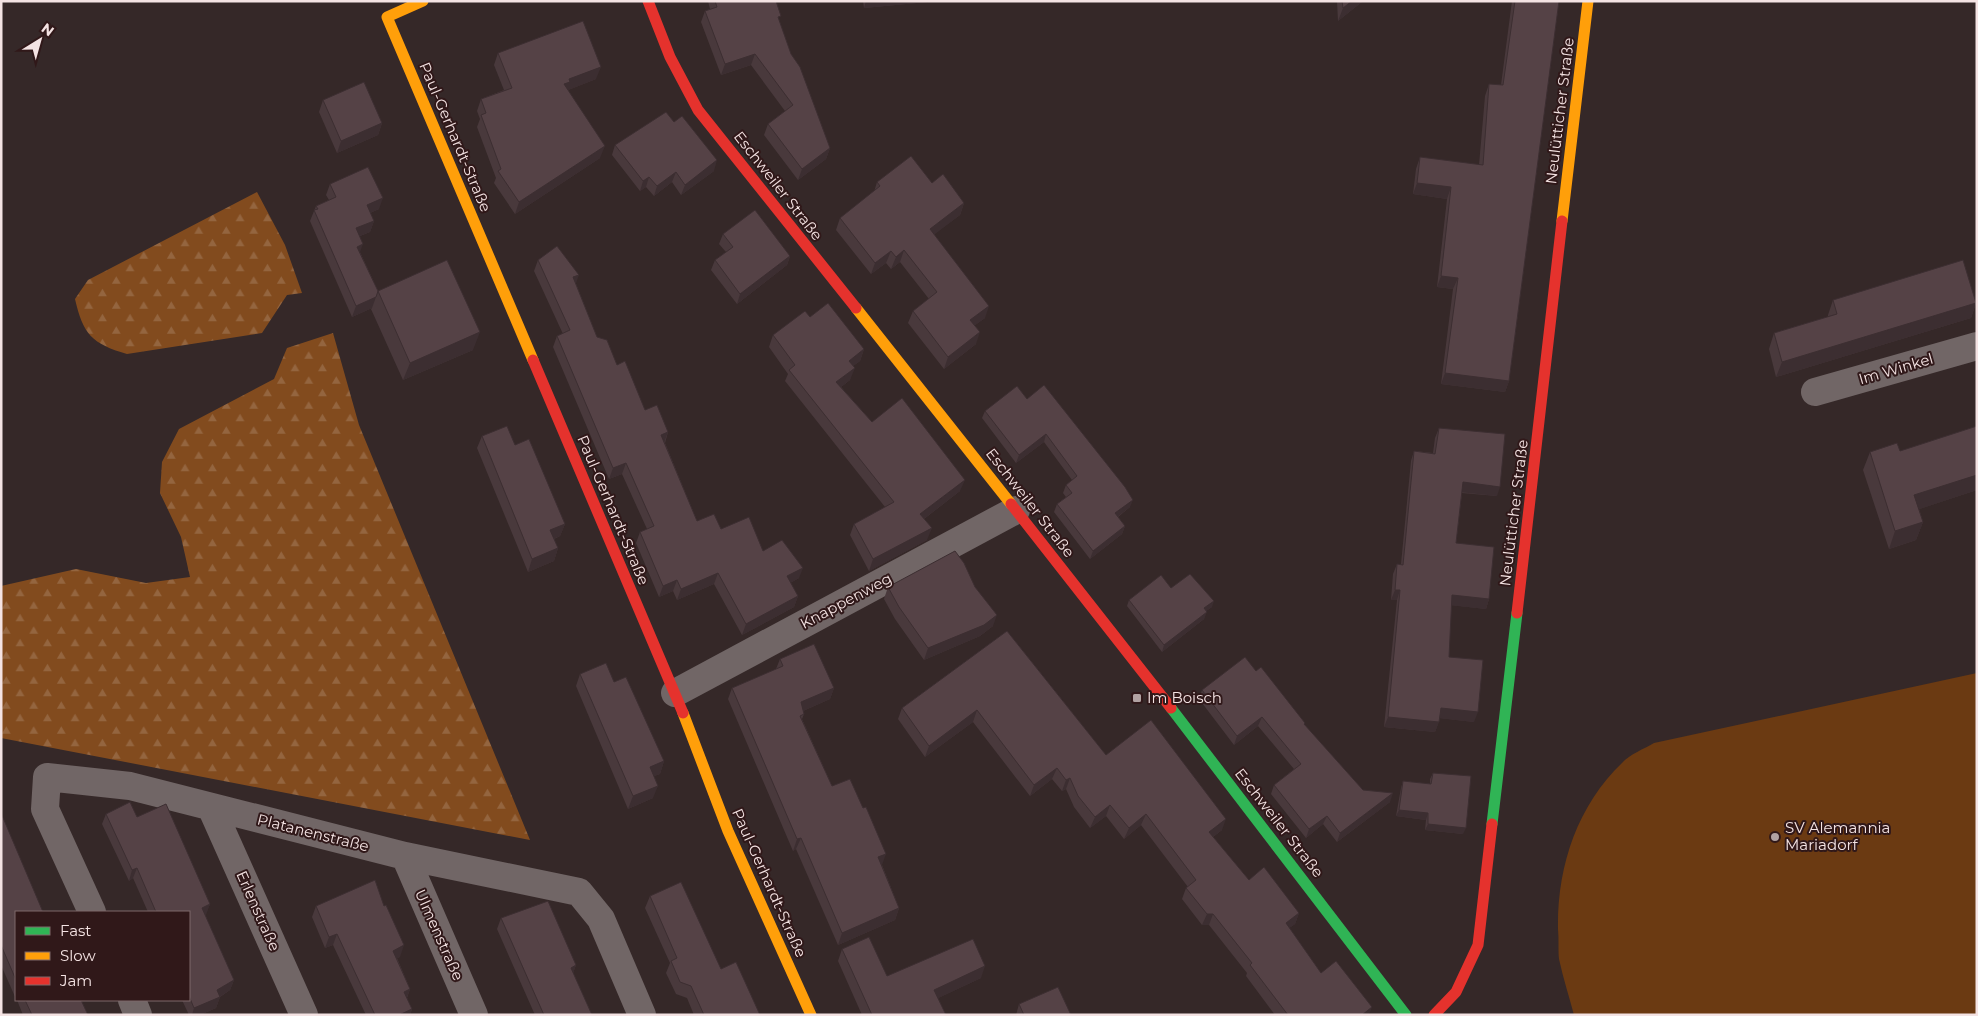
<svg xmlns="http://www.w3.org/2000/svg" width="1978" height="1016" viewBox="0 0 1978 1016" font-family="Montserrat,sans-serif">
<defs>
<pattern id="forest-firs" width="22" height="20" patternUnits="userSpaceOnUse" patternTransform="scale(1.25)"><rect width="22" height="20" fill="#824b1e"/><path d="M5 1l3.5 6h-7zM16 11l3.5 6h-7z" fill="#94653f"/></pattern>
</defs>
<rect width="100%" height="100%" fill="#352828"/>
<path fill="url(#forest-firs)" d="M 257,192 L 285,245 L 302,293 L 287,295 L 262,333 L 127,354 C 92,344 83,334 75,299 L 88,280 Z
M 333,333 L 359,425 L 530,840 L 1,738 L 1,586 L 76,569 L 146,583 L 190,577 L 181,537 L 160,493 L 162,462 L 179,429 L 274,379 L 287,348 Z"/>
<path fill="#6b3a12" d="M 1977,673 L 1977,1015 L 1574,1015 C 1569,996 1563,978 1559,959 C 1558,950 1559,939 1558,929 C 1557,867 1577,806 1622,763 C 1630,754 1644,749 1654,743 Z"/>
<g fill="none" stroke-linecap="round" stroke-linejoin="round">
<path stroke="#716666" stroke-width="28" d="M 1815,392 L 1977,346
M 675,693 L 1016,510
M 211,807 L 304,1015
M 405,856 L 474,1015
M 92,912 L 45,809 L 47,777 L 130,786 L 405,856 L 579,892 L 601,919 L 642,1015
M 132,1000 L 138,1015"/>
<path stroke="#30b455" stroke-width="11" d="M 1171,708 L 1406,1015
M 1492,824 L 1517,613"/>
<path stroke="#ff9f0a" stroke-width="11" d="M 423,1 L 387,17 L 533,360
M 1562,221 L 1588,1
M 856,308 L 1011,504
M 683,713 L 728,831 L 811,1015"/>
<path stroke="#e5322d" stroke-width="11" d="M 648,1 L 670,57 L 698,110 L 856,308
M 533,360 L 683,713
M 1011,504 L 1171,708
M 1517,613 L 1562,221
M 1434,1015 L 1456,992 L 1478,945 L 1492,824"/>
</g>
<path fill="#49393c" d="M 708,1 L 776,1 L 779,21 L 791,54 L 830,148 L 826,159 L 798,180 L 764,135 L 768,124 L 785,111 L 751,65 L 721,75 L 701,22 L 705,11 L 710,9 Z
M 863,1 L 938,1 L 864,8 Z
M 1337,1 L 1363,1 L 1338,21 Z
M 1512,1 L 1559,1 L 1509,381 L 1505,392 L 1441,384 L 1453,289 L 1437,287 L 1447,199 L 1413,194 L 1416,169 L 1420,157 L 1479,165 L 1485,96 L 1489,84 L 1501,85 Z
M 498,53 L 596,79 L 568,90 L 600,158 L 515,214 L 494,183 L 496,178 L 477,127 L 480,119 L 477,111 L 481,99 L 504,90 L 494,65 Z
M 323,100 L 382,123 L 378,135 L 337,153 L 319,112 Z
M 674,122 L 714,171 L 681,195 L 672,182 L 654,196 L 646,187 L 640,191 L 612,155 L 615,145 Z
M 877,182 L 932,183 L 964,203 L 960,215 L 934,234 L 985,318 L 975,325 L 976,344 L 944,369 L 908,323 L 913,311 L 929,299 L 900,262 L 891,269 L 886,263 L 871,274 L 836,230 L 840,218 L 874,192 Z
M 330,184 L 379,209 L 370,213 L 374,221 L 370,232 L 360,236 L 360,252 L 378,291 L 473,350 L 403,380 L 371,309 L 372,308 L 352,317 L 310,221 L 316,206 L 329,200 L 326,195 Z
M 723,234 L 790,256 L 787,265 L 737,304 L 711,270 L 715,260 L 726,252 L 719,244 Z
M 538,260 L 576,284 L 597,337 L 617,365 L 645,410 L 668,432 L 665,443 L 697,521 L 721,529 L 763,551 L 799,578 L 790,583 L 798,596 L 794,607 L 742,635 L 714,584 L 677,600 L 673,591 L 659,597 L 636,543 L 640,532 L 647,529 L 622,474 L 609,479 L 553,347 L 557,336 L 563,334 L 534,271 Z
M 1833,300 L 1976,303 L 1971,318 L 1776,377 L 1769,349 L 1774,333 L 1828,317 L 1828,315 Z
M 810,317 L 864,349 L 860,361 L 853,366 L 850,380 L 841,387 L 872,422 L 960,491 L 924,519 L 927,540 L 869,571 L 850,535 L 854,524 L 885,507 L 785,381 L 788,374 L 769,347 L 773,335 Z
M 1027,399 L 1130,507 L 1118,517 L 1125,526 L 1122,534 L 1090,559 L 1054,512 L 1057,504 L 1066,497 L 1063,493 L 1066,485 L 1072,480 L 1044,442 L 1016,463 L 982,418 L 985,411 Z
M 1439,428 L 1497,496 L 1462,493 L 1456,543 L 1489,599 L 1486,609 L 1451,605 L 1449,657 L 1474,722 L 1440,718 L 1435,732 L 1384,727 L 1397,600 L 1391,600 L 1393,574 L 1397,564 L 1401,564 L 1411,461 L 1414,451 L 1433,453 L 1435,438 Z
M 482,436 L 565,524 L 560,536 L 554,539 L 558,548 L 554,561 L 528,572 L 477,448 Z
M 1900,451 L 1977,490 L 1919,509 L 1923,522 L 1916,540 L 1889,549 L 1863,470 L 1870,452 Z
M 888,587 L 993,626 L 980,636 L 924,660 L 895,619 L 884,599 Z
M 1171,588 L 1212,607 L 1206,611 L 1204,619 L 1162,652 L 1127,606 L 1129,600 Z
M 1007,631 L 1106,755 L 1222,830 L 1213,837 L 1249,880 L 1299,913 L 1295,924 L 1289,928 L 1321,973 L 1369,1015 L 1275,1015 L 1246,976 L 1247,973 L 1209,925 L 1202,925 L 1182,899 L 1186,888 L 1188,887 L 1141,825 L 1124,839 L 1106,816 L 1090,828 L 1074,807 L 1066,789 L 1062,791 L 1052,779 L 1030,796 L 973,722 L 925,757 L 898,719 L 902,708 Z
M 780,659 L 834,688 L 830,699 L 803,711 L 804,714 L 802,719 L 832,786 L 882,865 L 899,908 L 895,920 L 838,945 L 796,849 L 793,851 L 728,699 L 732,688 L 776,669 Z
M 1256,671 L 1363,790 L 1390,802 L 1337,842 L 1323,824 L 1306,838 L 1271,794 L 1274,785 L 1294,769 L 1258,726 L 1234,745 L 1199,699 L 1202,690 Z
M 580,674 L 614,682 L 664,761 L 660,774 L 654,776 L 653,798 L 628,809 L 576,686 Z
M 1433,773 L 1463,834 L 1425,830 L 1426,820 L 1396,816 L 1401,788 L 1403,781 L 1430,784 L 1430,779 Z
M 1,813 L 16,912 L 16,999 L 1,965 Z
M 106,814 L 137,817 L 210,904 L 205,915 L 234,980 L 230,990 L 220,997 L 216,1008 L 200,1015 L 189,1015 L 182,1000 L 189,1000 L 189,912 L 148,912 L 133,878 L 129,881 L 102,824 Z
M 650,896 L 721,969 L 760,1015 L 694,1015 L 687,998 L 676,994 L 666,973 L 670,963 L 645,908 Z
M 316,906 L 400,957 L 397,958 L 410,989 L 407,998 L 412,1009 L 410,1015 L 366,1015 L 333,945 L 325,948 L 312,917 Z
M 501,918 L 576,965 L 573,973 L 592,1015 L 535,1015 L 497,929 Z
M 842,949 L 887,976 L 981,978 L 938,998 L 946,1015 L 862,1015 L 838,961 Z
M 17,1000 L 81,1000 L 88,1015 L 23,1015 Z
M 1019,1004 L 1071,1015 L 1016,1015 Z"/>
<path fill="#3c2e31" d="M 866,1 L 938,1 L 864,8 Z
M 1352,1 L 1363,1 L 1338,21 L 1343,8 Z
M 755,54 L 751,65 L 721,75 L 725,64 Z
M 601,67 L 596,79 L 566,91 L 564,84 L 569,79 Z
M 382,123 L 378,135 L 337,153 L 341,141 Z
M 605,146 L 600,158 L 515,214 L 519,202 Z
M 830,148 L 826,159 L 798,180 L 802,169 Z
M 717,160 L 714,171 L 681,195 L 685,185 Z
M 676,172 L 672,182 L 654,196 L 657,186 Z
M 649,177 L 646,187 L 640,191 L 643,181 Z
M 1417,183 L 1451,187 L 1447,199 L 1413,194 Z
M 383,198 L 379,209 L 363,216 L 367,205 Z
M 964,203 L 960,215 L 926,241 L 930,229 Z
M 374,221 L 370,232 L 352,239 L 356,228 Z
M 363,244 L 359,255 L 357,247 Z
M 904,250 L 900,262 L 891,269 L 896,257 Z
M 891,251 L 886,263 L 871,274 L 875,263 Z
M 790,256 L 787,265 L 737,304 L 740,294 Z
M 579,275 L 575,286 L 573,277 Z
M 1441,276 L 1458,278 L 1453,289 L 1437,287 Z
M 376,297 L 372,308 L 352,317 L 356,306 Z
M 1976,303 L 1971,318 L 1776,377 L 1782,362 Z
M 989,306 L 985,318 L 966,332 L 970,320 Z
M 480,332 L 473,350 L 403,380 L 410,363 Z
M 980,332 L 976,344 L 944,369 L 948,357 Z
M 864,349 L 860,361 L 845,372 L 849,361 Z
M 855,368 L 850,380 L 832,394 L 836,382 Z
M 1445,373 L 1509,381 L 1505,392 L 1441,384 Z
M 668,432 L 664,443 L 661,435 Z
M 1046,434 L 1044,442 L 1016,463 L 1019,455 Z
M 626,463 L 622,474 L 609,479 L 613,468 Z
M 1977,475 L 1977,490 L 1908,513 L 1914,495 Z
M 965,480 L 960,491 L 916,525 L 920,514 Z
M 1463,482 L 1500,487 L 1497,496 L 1459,492 Z
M 1133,500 L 1130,507 L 1112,521 L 1115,513 Z
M 1923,522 L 1916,540 L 1889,549 L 1895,531 Z
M 565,524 L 560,536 L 546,542 L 550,530 Z
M 1125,526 L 1122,534 L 1090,559 L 1093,551 Z
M 932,528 L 927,540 L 869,571 L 873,559 Z
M 558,548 L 554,561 L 528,572 L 532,559 Z
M 803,568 L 799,578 L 783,587 L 787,576 Z
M 718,573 L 714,584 L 677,600 L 681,589 Z
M 677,580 L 673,591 L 659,597 L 663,586 Z
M 1395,590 L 1400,590 L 1397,600 L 1391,600 Z
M 1452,595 L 1489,599 L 1486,609 L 1448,605 Z
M 798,596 L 794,607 L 742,635 L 746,624 Z
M 1214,601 L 1212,607 L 1202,614 L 1204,608 Z
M 1207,612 L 1204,619 L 1162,652 L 1164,645 Z
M 997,615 L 993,626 L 980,636 L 924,660 L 928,648 Z
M 834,688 L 830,699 L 796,714 L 801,702 Z
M 1441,708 L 1478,712 L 1474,722 L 1437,718 Z
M 977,710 L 973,722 L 925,757 L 929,746 Z
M 1262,717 L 1258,726 L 1234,745 L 1237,736 Z
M 1388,717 L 1439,722 L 1435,732 L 1384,727 Z
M 664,761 L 660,774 L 646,779 L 650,767 Z
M 1057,768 L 1052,779 L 1030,796 L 1034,785 Z
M 1070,778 L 1066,789 L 1062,791 L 1066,780 Z
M 658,786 L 653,798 L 628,809 L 633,796 Z
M 1393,793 L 1390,802 L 1337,842 L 1340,833 Z
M 1110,805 L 1106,816 L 1090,828 L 1095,817 Z
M 1399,810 L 1428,813 L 1426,820 L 1396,816 Z
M 1146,814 L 1141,825 L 1124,839 L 1129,828 Z
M 1327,816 L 1323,824 L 1306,838 L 1309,829 Z
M 1226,819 L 1222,830 L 1205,843 L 1209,832 Z
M 1428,824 L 1466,828 L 1463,834 L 1425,830 Z
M 801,838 L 796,849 L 793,851 L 797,839 Z
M 886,854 L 882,865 L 874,869 L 878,857 Z
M 137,868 L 133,878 L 129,881 L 132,870 Z
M 210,904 L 206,915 L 198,918 L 202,908 Z
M 899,908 L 895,920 L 838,945 L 842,933 Z
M 1299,913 L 1295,924 L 1281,934 L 1286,923 Z
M 1207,914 L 1213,914 L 1209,925 L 1202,925 Z
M 337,934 L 333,945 L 325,948 L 329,937 Z
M 404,945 L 400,957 L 389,962 L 393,951 Z
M 576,965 L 572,976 L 571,968 Z
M 985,966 L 981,978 L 930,1002 L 934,990 Z
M 234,980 L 230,990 L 215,1000 L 220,997 L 216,1008 L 200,1015 L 192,1015 L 194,1008 L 217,990 Z
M 410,989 L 406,1000 L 404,992 Z
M 1372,1007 L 1369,1015 L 1362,1015 Z
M 412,1009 L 410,1015 L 399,1015 Z"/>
<path fill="#554246" stroke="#3c2e31" d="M 715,1 L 776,1 L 781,16 L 778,17 L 791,54 L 800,67 L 830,148 L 802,169 L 768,124 L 793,105 L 755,54 L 725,64 L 705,11 L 717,7 Z
M 1342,1 L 1352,1 L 1343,8 Z
M 1515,1 L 1559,1 L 1509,381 L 1445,373 L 1458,278 L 1441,276 L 1451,187 L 1417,183 L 1420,157 L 1483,165 L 1489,84 L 1503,85 Z
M 583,21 L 601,67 L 569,79 L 570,82 L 564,84 L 605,146 L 519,202 L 498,171 L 501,169 L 481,115 L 486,113 L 481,99 L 512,88 L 498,53 Z
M 364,82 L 382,123 L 341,141 L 323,100 Z
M 666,112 L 674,122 L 682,116 L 717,160 L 685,185 L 676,172 L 657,186 L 649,177 L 643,181 L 615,145 Z
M 911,156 L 932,183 L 943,174 L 964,203 L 930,229 L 989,306 L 970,320 L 980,332 L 948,357 L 913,311 L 937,292 L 904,250 L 896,257 L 891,251 L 875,263 L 840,218 L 880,186 L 877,182 Z
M 368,167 L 383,198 L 367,205 L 374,221 L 356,228 L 363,244 L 357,247 L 378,291 L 376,297 L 356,306 L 314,210 L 318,209 L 316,206 L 336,197 L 330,184 Z
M 755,210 L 790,256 L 740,294 L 715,260 L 733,247 L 723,234 Z
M 557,246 L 579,275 L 573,277 L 597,337 L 607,340 L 617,365 L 625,361 L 645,410 L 657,405 L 668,432 L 661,435 L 697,521 L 714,514 L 721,529 L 749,517 L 763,551 L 782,540 L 803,568 L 787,576 L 798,596 L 746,624 L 718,573 L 681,589 L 677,580 L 663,586 L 640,532 L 654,526 L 626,463 L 613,468 L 557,336 L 570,330 L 538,260 Z
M 447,260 L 480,332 L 410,363 L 378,291 Z
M 1963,260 L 1976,303 L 1782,362 L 1774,333 L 1837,314 L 1833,300 Z
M 828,303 L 864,349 L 849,361 L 855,368 L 836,382 L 872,422 L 902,398 L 965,480 L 920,514 L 932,528 L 873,559 L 854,524 L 894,502 L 789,370 L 795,365 L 773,335 L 805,311 L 810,317 Z
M 1044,385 L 1125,487 L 1133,500 L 1115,513 L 1125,526 L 1093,551 L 1057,504 L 1072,493 L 1066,485 L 1077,476 L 1046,434 L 1019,455 L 985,411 L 1017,386 L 1027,399 Z
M 507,426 L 515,445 L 529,439 L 565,524 L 550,530 L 558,548 L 532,559 L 482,436 Z
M 1977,426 L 1977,475 L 1914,495 L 1923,522 L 1895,531 L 1870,452 L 1897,443 L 1900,451 Z
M 1439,428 L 1505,434 L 1500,487 L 1463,482 L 1456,543 L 1494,547 L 1489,599 L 1452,595 L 1449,657 L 1483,660 L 1478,712 L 1441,708 L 1439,722 L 1388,717 L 1400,590 L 1395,590 L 1397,564 L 1403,565 L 1414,451 L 1435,454 Z
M 955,551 L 964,563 L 975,587 L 997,615 L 984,625 L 928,648 L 899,607 L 888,587 Z
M 1190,574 L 1214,601 L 1204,608 L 1207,612 L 1164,645 L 1129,600 L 1161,575 L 1171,588 Z
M 1007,631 L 1106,755 L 1151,720 L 1226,819 L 1209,832 L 1249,880 L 1264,867 L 1299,913 L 1286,923 L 1321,973 L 1336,961 L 1372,1007 L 1362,1015 L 1288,1015 L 1250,965 L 1252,963 L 1213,914 L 1207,914 L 1186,888 L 1196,880 L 1146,814 L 1129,828 L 1110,805 L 1095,817 L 1078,796 L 1070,778 L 1066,780 L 1057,768 L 1034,785 L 977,710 L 929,746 L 902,708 Z
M 814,644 L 834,688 L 801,702 L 804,714 L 800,716 L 832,786 L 850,779 L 863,808 L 866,807 L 886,854 L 878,857 L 899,908 L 842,933 L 801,838 L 797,839 L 732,688 L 783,666 L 780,659 Z
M 1245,657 L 1256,671 L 1261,667 L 1305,723 L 1304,724 L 1363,790 L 1393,793 L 1340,833 L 1327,816 L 1309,829 L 1274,785 L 1301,764 L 1262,717 L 1237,736 L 1202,690 Z
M 606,663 L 614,682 L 626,677 L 664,761 L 650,767 L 658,786 L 633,796 L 580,674 Z
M 1433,773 L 1471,776 L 1466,828 L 1428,824 L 1428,813 L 1399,810 L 1403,781 L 1431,784 Z
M 130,802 L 137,817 L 166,804 L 210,904 L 202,908 L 234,980 L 217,990 L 220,997 L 194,1008 L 189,996 L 189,912 L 156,912 L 137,868 L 132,870 L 106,814 Z
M 1,813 L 43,912 L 16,912 L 16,980 L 1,945 Z
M 375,880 L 384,906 L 386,905 L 404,945 L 393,951 L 410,989 L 404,992 L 412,1009 L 399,1015 L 375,1015 L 337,934 L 329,937 L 316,906 Z
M 681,882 L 721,969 L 736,962 L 760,1015 L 704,1015 L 691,986 L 680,982 L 671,961 L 677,958 L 650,896 Z
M 548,901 L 576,965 L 571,968 L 592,1015 L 544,1015 L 501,918 Z
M 869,937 L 887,976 L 973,939 L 985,966 L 934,990 L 946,1015 L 872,1015 L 842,949 Z
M 1058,987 L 1071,1015 L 1024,1015 L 1019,1004 Z
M 25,1000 L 81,1000 L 88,1015 L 32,1015 Z"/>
<g fill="#b1a2a2" stroke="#301819" stroke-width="2">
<rect x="1132" y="693" width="10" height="10" rx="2.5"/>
<circle cx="1775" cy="837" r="5"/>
</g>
<g text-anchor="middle" stroke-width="4" stroke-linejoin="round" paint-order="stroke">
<g font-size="15" fill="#f4e3e3" stroke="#301819">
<text transform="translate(1560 111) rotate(-83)" y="5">Neulütticher Straße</text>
<text transform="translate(455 137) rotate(67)" y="5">Paul-Gerhardt-Straße</text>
<text transform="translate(778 186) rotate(52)" y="5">Eschweiler Straße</text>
<text transform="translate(1896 369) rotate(-16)" y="5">Im Winkel</text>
<text transform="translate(1030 503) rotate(52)" y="5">Eschweiler Straße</text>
<text transform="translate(613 510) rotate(67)" y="5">Paul-Gerhardt-Straße</text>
<text transform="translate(1514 513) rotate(-83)" y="5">Neulütticher Straße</text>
<text transform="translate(846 601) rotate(-28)" y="5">Knappenweg</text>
<text transform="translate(1279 823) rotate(52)" y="5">Eschweiler Straße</text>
<text transform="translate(313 833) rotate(14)" y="5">Platanenstraße</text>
<text transform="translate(769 883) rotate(66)" y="5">Paul-Gerhardt-Straße</text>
<text transform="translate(258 911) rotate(66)" y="5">Erlenstraße</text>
<text transform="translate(439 935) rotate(66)" y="5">Ulmenstraße</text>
</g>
<g font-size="15" fill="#f4e3e3" stroke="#301819" text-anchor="start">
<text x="1147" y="703">Im Boisch</text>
<text x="1785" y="833">SV Alemannia<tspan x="1785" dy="17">Mariadorf</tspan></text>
</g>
</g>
<rect width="1978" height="1016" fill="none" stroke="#f4e3e3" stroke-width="5"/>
<rect x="15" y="911" width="175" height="90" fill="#301819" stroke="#7e696a"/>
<rect x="25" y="927" width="25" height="8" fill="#30b455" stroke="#7e696a"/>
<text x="60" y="936" font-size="15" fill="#f4e3e3">Fast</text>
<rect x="25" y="952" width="25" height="8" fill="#ff9f0a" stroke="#7e696a"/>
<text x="60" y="961" font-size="15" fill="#f4e3e3">Slow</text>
<rect x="25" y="977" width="25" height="8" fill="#e5322d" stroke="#7e696a"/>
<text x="60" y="986" font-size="15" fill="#f4e3e3">Jam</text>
<g transform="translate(40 40) rotate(37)" stroke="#301819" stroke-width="4" paint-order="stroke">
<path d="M0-4L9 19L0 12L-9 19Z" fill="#f4e3e3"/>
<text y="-8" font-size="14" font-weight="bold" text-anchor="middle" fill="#f4e3e3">N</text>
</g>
</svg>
